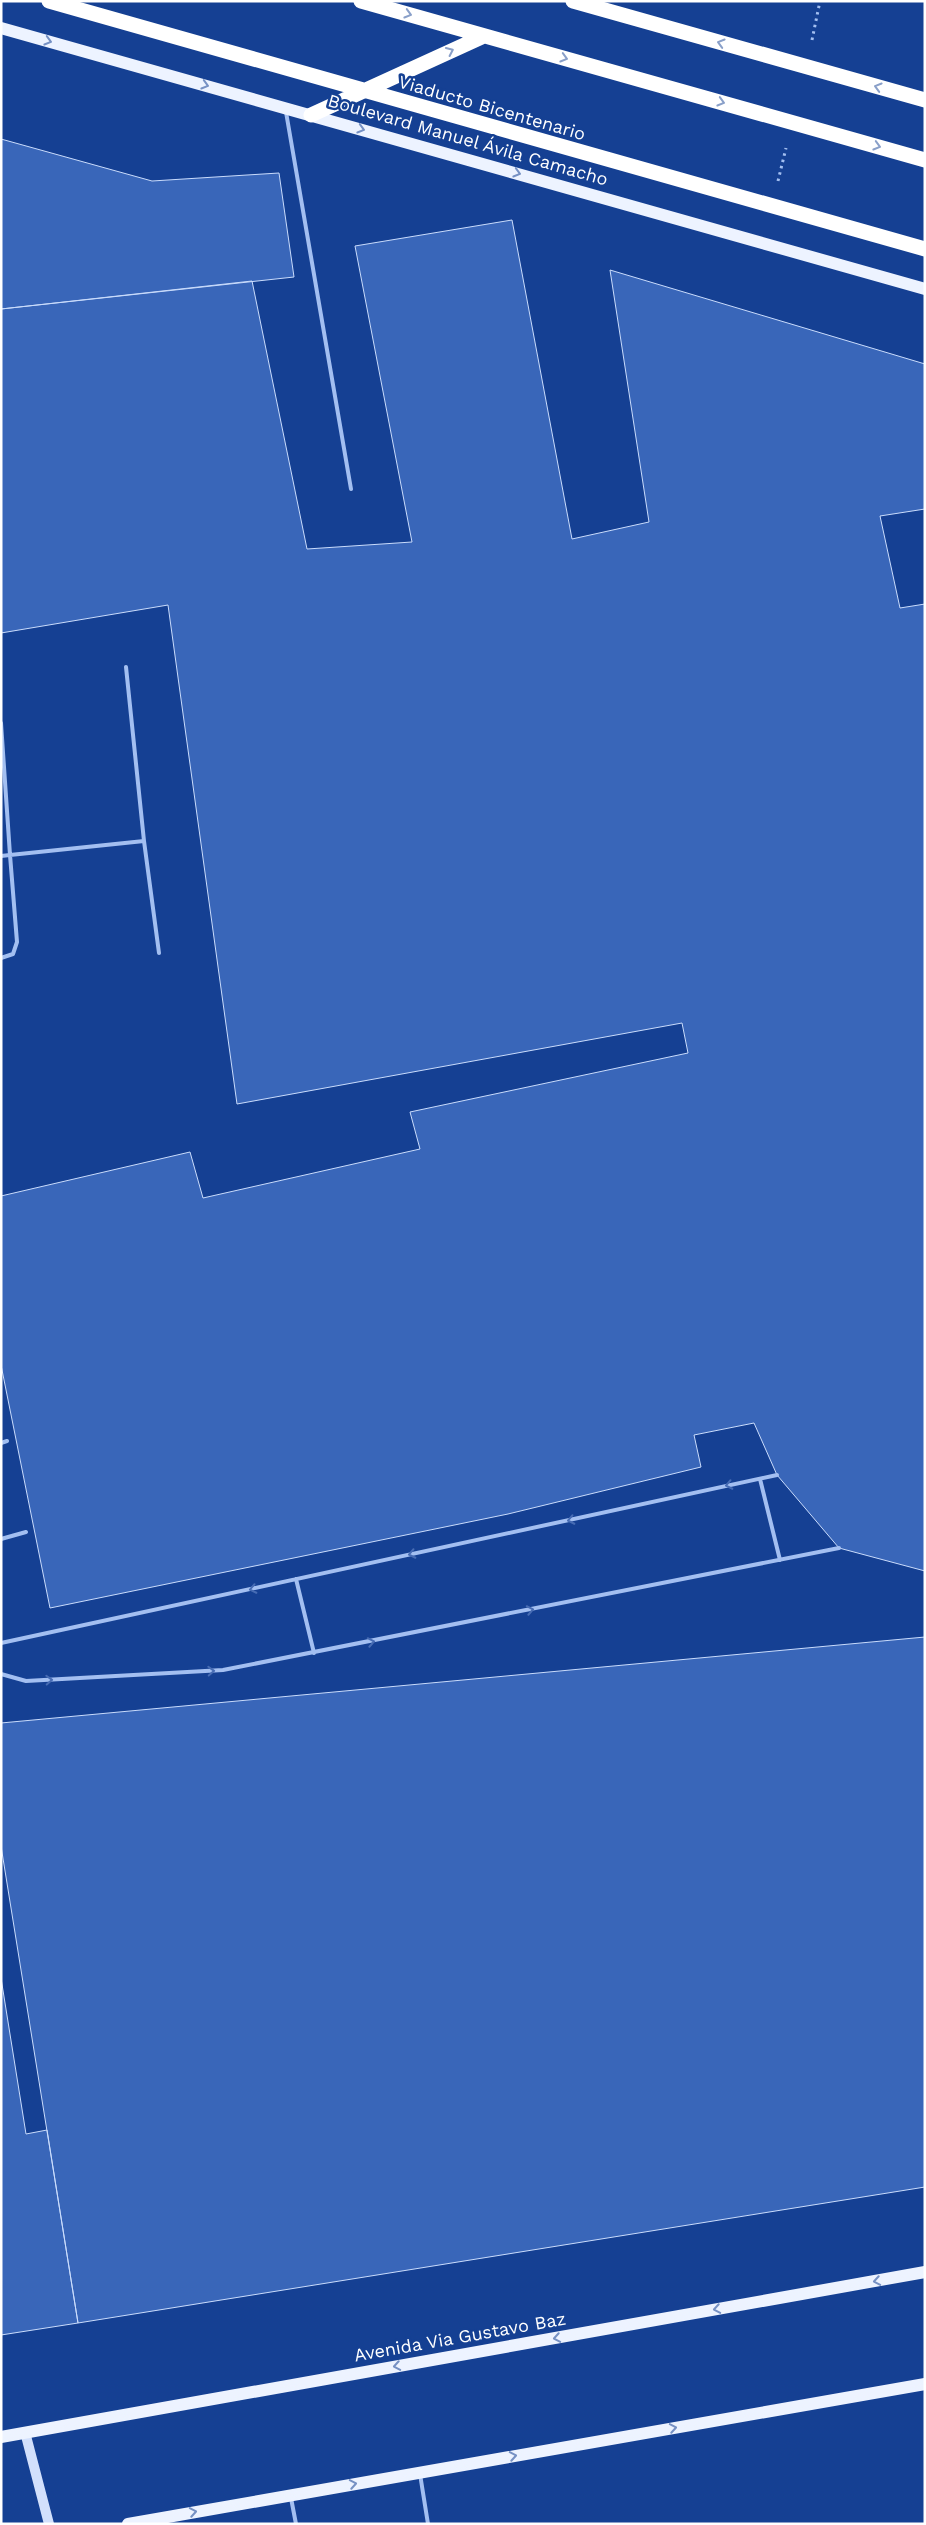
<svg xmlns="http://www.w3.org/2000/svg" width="926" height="2525" viewBox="0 0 926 2525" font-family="'Work Sans',sans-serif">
<rect width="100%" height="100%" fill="#154093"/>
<path fill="#3966b9" stroke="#cadcfc" d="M 1,139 L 152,181 L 279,173 L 294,277 L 1,309 Z
M 512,220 L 572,539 L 649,522 L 610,270 L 925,364 L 925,509 L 880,516 L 900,608 L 925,604 L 925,1571 L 839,1548 L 777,1475 L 754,1423 L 694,1435 L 701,1467 L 508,1514 L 50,1608 L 1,1365 L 1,1196 L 190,1152 L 203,1198 L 420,1149 L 410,1112 L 688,1053 L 682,1023 L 237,1104 L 168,605 L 1,633 L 1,309 L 252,281 L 307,549 L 412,542 L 355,246 Z
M 925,1637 L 925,2187 L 78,2323 L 1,1846 L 1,1723 Z
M 1,1978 L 26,2134 L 47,2130 L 78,2323 L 1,2335 Z"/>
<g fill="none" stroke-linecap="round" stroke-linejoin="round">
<path stroke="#a3bff1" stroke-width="3" stroke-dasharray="2.5 4" stroke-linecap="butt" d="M 812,40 L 820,1
M 778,181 L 786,148"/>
<path stroke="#a3bff1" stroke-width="4" d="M 286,112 L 351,489
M 126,667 L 144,841 L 159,953
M 1,723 L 10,855 L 1,856
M 1,958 L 13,954 L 17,942 L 10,855 L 144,841
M 1,1443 L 7,1441
M 760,1479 L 780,1560
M 1,1539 L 26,1532
M 296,1579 L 314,1653
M 1,1643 L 777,1475
M 1,1674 L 26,1681 L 223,1670 L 839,1548
M 420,2474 L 428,2524
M 291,2498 L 296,2524"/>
<path stroke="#d2e0fc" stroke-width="10" d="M 25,2432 L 49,2524"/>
<path stroke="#edf3ff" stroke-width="12" d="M 1,28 L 925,289
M 1,2437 L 925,2272
M 128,2524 L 925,2384"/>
<path stroke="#fff" stroke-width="15" d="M 49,1 L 925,249
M 361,1 L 925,160
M 573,1 L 925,100
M 311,115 L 484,36"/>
</g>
<defs><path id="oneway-chevron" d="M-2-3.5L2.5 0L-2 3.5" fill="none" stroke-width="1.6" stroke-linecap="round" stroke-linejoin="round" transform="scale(1.25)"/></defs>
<g stroke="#8aa0c9">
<use href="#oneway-chevron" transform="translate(408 14) rotate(16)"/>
<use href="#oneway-chevron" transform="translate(721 43) rotate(-164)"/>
<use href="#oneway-chevron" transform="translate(450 51) rotate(-25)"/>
<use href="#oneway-chevron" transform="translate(564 58) rotate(16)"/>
<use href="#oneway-chevron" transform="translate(878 87) rotate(-164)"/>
<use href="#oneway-chevron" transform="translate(721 102) rotate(16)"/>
<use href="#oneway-chevron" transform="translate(877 146) rotate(16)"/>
</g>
<g stroke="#7691c4">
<use href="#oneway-chevron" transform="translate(48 41) rotate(16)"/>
<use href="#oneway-chevron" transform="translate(205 85) rotate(16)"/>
<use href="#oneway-chevron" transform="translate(361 129) rotate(16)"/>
<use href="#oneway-chevron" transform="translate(517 173) rotate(16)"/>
<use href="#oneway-chevron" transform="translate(877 2281) rotate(170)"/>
<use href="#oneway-chevron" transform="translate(717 2309) rotate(170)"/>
<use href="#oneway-chevron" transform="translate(557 2338) rotate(170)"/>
<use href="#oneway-chevron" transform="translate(397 2366) rotate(170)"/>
<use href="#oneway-chevron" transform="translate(673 2428) rotate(-10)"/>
<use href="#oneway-chevron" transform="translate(513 2456) rotate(-10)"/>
<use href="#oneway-chevron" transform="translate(353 2484) rotate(-10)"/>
<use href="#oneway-chevron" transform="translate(193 2512) rotate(-10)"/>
</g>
<g stroke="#476cb4">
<use href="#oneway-chevron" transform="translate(729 1485) rotate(168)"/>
<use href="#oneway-chevron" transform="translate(571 1520) rotate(168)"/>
<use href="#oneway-chevron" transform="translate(412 1554) rotate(168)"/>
<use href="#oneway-chevron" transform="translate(253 1589) rotate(168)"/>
<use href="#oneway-chevron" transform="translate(530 1610) rotate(-11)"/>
<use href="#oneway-chevron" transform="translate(371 1642) rotate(-11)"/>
<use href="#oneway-chevron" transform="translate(211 1671) rotate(-3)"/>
<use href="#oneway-chevron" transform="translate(49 1680) rotate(-3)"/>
</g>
<g text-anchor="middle" stroke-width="5" stroke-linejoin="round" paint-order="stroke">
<g font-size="18" fill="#fff" stroke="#154093">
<text transform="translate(492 108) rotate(16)" y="6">Viaducto Bicentenario</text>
<text transform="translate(468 140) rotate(16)" y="6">Boulevard Manuel Ávila Camacho</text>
<text transform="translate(460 2337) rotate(-10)" y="6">Avenida Via Gustavo Baz</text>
</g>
</g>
<rect width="926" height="2525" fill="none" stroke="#ffffff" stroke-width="5"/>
</svg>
